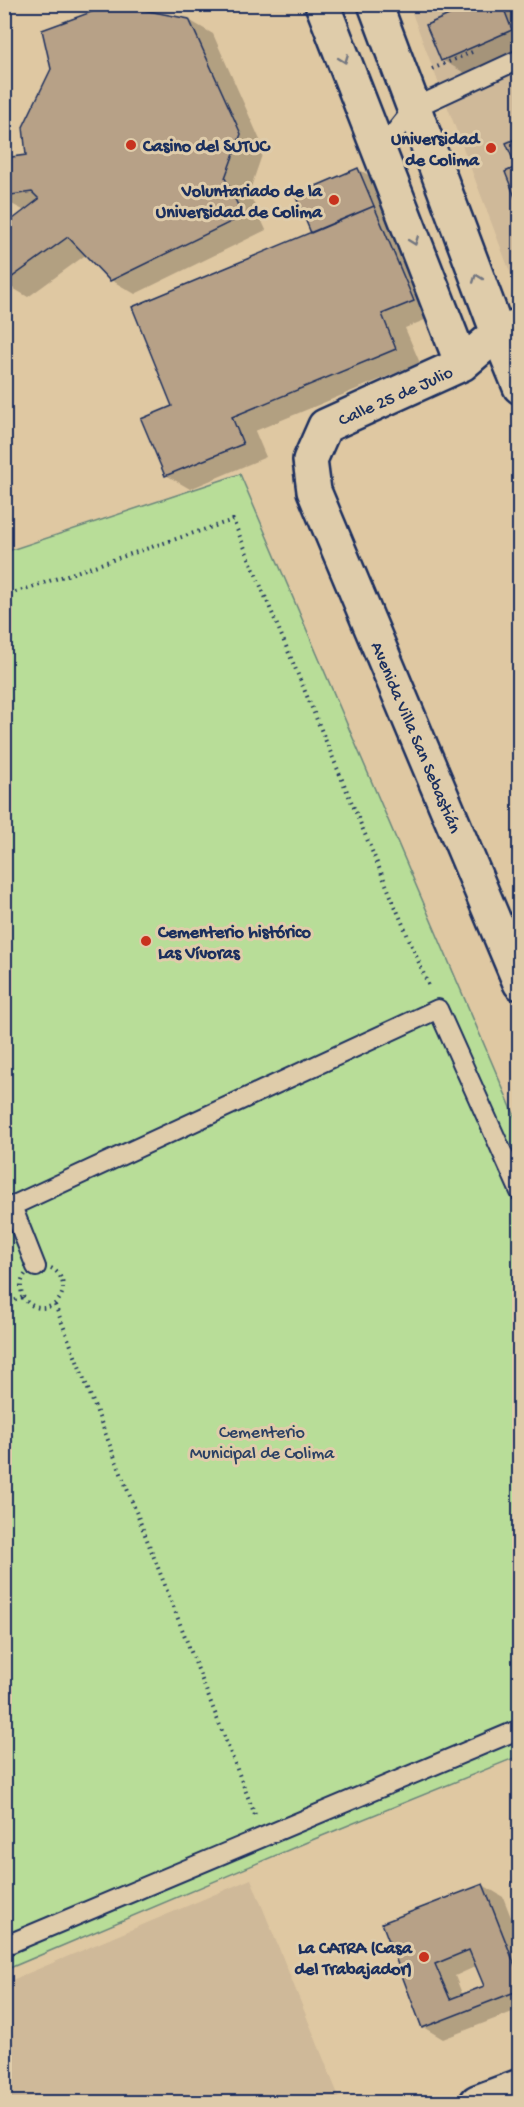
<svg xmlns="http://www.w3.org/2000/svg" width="524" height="2107" viewBox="0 0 524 2107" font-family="'Gochi Hand',sans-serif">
<rect width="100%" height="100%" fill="#dfc8a2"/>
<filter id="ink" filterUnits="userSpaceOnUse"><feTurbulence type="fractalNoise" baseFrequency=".0167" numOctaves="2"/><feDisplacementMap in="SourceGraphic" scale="12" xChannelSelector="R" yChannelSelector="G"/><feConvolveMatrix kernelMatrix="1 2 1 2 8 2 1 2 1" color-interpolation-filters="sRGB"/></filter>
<g filter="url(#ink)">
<path fill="#cfb999" d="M 409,5 L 519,5 L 519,292 L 518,293 Z
M 251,1879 L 341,2102 L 5,2102 L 5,1983 Z"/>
<path fill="#b8dd98" stroke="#6a867b" stroke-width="1.5" d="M 240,474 L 519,1126 L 519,1756 L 312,1840 L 5,1970 L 5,552 Z"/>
<path fill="#0003" fill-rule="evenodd" d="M 478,4 L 512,4 L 520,9 L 520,55 L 470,76 L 442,60 Z
M 189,20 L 213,34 L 264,149 L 249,193 L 266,230 L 135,294 L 111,280 L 87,254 L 28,297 L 4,283 L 4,228 L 28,209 L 23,210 L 4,200 L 4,160 L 27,157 Z
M 358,169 L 386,185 L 437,315 L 405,328 L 420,363 L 255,431 L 266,457 L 190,489 L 166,475 L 174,407 L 313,233 Z
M 483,1885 L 503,1897 L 520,1940 L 520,2009 L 443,2039 L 423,2027 L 384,1924 ZM 477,1966 L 486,1986 L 463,1996 L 455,1976 Z"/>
<path fill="#b7a187" stroke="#1b2f5e" stroke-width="1.5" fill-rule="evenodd" d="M 113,4 L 189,19 L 241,134 L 225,178 L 243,216 L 110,281 L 68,237 L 4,283 L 4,226 L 39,199 L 32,192 L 4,196 L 4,158 L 26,155 L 23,127 L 51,69 L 42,30 Z
M 474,4 L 502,4 L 512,30 L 441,61 L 426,25 Z
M 520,137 L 520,201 L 517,202 L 505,172 L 516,167 L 506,143 Z
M 358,168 L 374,206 L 311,233 L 295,195 Z
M 374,206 L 414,301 L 382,314 L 396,349 L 232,417 L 243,444 L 165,476 L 141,419 L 172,406 L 132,307 Z
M 483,1884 L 520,1978 L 520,1990 L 422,2028 L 382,1923 ZM 469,1950 L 484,1986 L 450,1999 L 435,1964 Z"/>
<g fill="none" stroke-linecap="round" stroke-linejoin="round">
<defs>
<path id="service" d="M 379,152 L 414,108 L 520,59
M 36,1267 L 12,1206 L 438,1009 L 520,1192
M 4,1946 L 520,1729"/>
<path id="minor" d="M 520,325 L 498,333 L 520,387"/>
<path id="tertiary" d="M 322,4 L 462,364
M 375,4 L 498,333 L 462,364 L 325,426 L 310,460 L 314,491 L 520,983
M 477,2102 L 520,2086"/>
</defs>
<use href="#service" stroke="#1b2f5e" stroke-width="22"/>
<use href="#minor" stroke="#1b2f5e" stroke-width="38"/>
<use href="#tertiary" stroke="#1b2f5e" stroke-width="38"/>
<path stroke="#1b2f5e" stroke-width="4" stroke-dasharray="1.5 4.5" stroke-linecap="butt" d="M 512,4 L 520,25
M 432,69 L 472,52
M 4,596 L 233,520 L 430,989
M21 1287a21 21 0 1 1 42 0a21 21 0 1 1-42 0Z
M 4,1305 L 23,1297
M 55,1305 L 255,1815"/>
<use href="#service" stroke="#dfccaa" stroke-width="18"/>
<use href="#minor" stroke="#dfccaa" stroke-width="33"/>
<use href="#tertiary" stroke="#dfccaa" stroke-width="33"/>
</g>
<defs><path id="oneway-chevron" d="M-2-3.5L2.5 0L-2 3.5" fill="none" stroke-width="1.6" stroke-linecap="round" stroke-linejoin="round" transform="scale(1.5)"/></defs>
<g stroke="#737680">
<use href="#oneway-chevron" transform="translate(344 59) rotate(69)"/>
<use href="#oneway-chevron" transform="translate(414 241) rotate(69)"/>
<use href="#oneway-chevron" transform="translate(477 278) rotate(-110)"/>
</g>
</g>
<g fill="#c8321e" stroke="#dfccaa" stroke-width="2">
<circle cx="131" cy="145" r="6"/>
<circle cx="491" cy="148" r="6"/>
<circle cx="334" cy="200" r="6"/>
<circle cx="146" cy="941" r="6"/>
<circle cx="424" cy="1957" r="6"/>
</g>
<g text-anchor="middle" stroke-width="6" stroke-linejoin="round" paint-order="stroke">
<g font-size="18" font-weight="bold" fill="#1b2f5e" stroke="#dfccaa" text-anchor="end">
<text x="479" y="144">Universidad<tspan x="479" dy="21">de Colima</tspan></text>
<text x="143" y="151" text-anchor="start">Casino del SUTUC</text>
<text x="322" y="196">Voluntariado de la<tspan x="322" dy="21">Universidad de Colima</tspan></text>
<text x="158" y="937" text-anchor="start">Cementerio histórico<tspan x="158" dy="21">Las Vívoras</tspan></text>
<text x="412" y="1953">La CATRA (Casa<tspan x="412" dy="21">del Trabajador)</tspan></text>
</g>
<g font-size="18" fill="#1b2f5e" stroke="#dfccaa">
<text transform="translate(395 395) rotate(-24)" y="6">Calle 25 de Julio</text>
<text transform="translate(417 737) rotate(67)" y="6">Avenida Villa San Sebastián</text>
</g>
<g font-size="18" fill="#2b4064" stroke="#dfccaa">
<text x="262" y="1437">Cementerio<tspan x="262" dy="21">Municipal de Colima</tspan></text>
</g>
</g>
<rect width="524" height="2107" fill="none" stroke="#dfccaa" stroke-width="24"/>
<rect x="12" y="12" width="500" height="2083" fill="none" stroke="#1b2f5e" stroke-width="2" filter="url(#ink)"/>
</svg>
